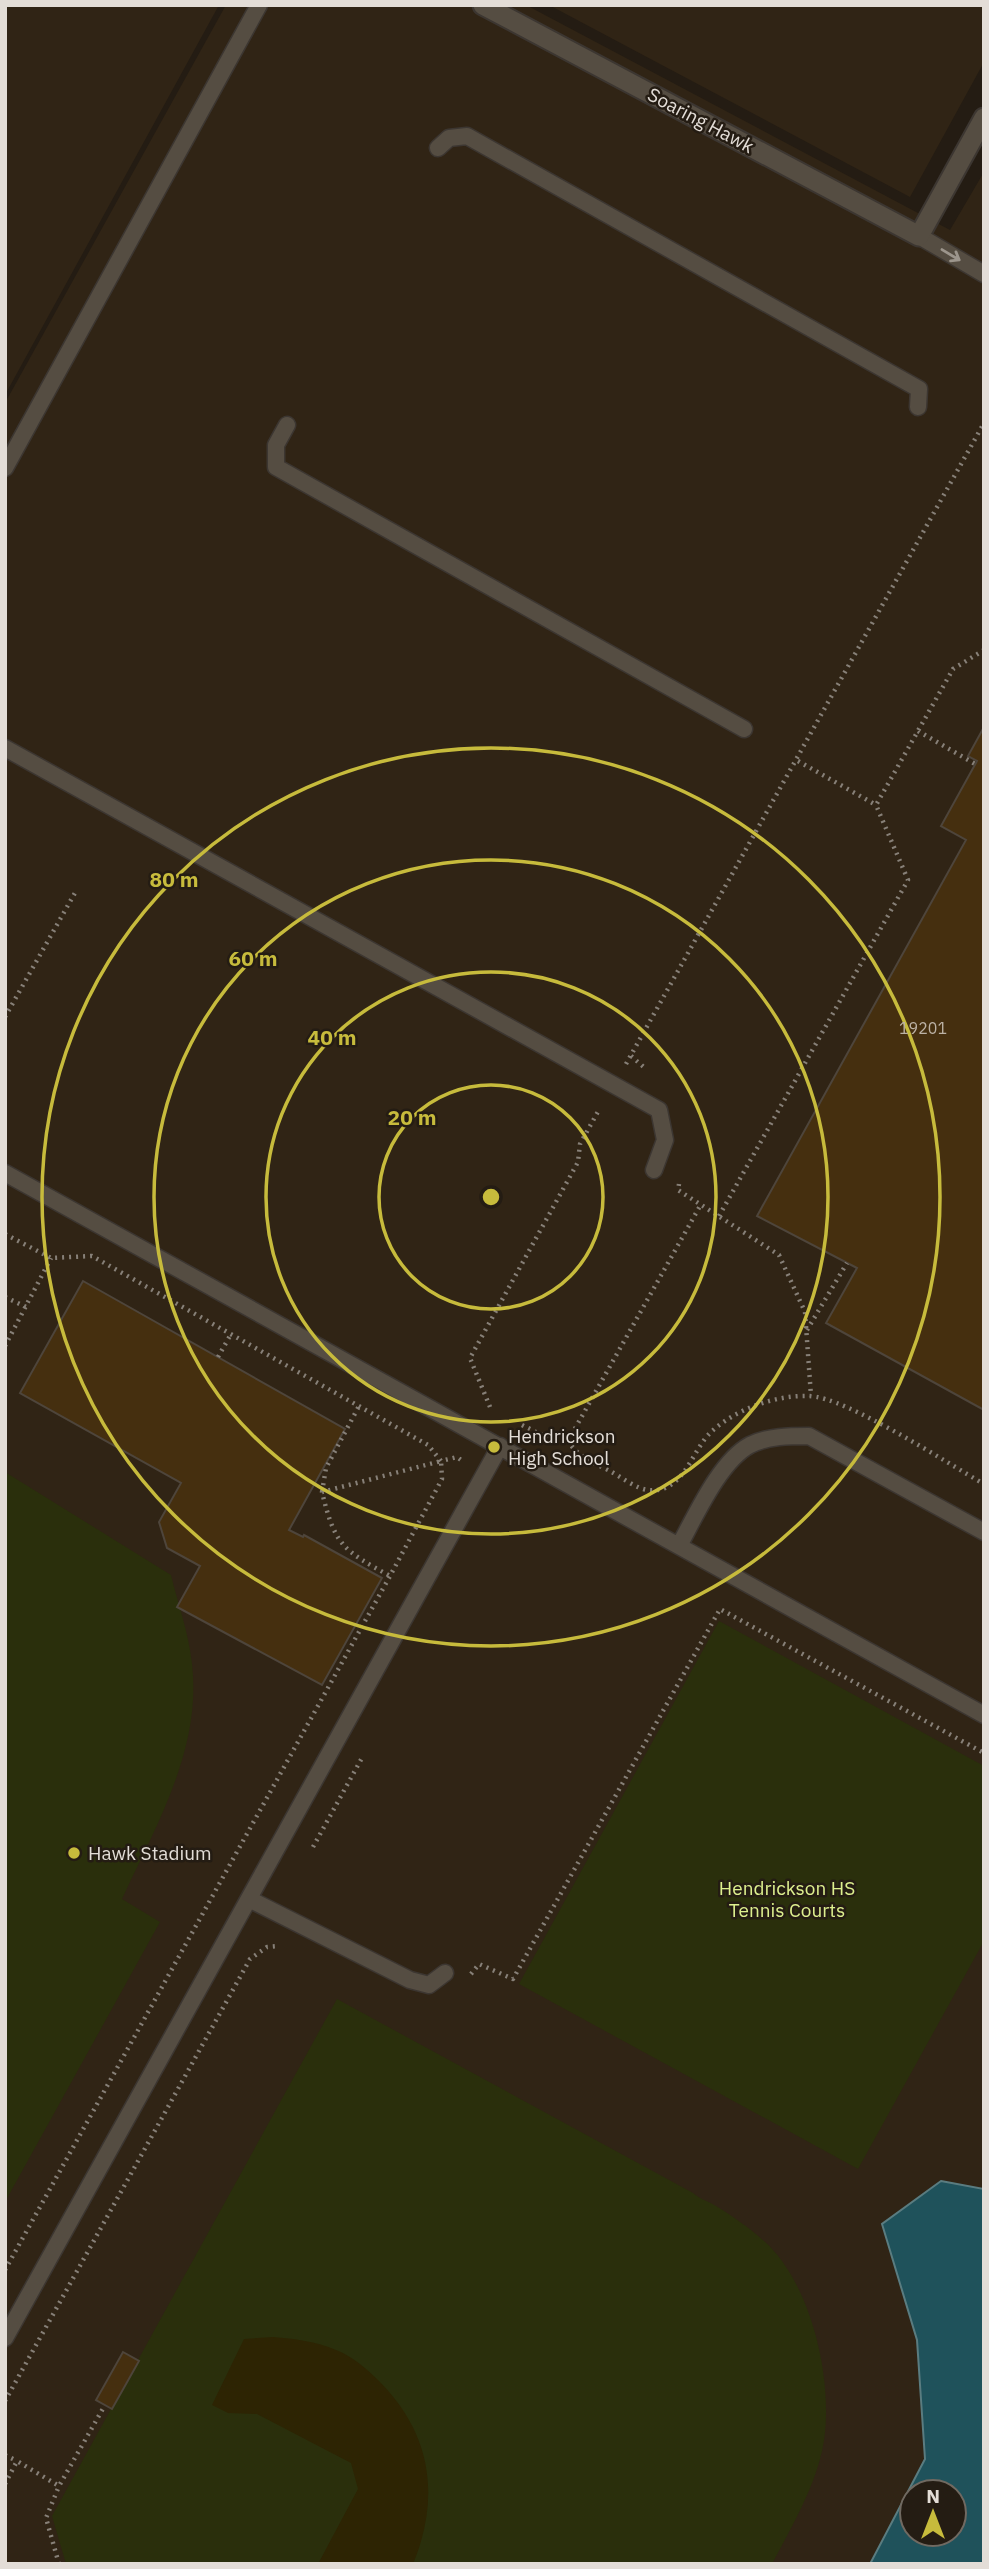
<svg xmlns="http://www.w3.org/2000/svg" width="989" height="2569" viewBox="0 0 989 2569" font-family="'IBM Plex Sans',sans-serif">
<rect width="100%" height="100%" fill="#241c13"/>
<path fill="#302415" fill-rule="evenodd" d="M 5,5 L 219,5 L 5,395 Z
M 226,5 L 526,5 L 950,230 L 984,172 L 984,2564 L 5,2564 L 5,403 ZM 912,2492 L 954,2492 L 954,2534 L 912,2534 Z
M 549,5 L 984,5 L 984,62 L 910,197 Z"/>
<path fill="#2a2f0c" d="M 5,1472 L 171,1575 C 178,1604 189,1634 192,1664 C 202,1748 156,1826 122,1899 L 160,1922 L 5,2202 Z
M 719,1621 L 984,1766 L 984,1941 L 858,2169 L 519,1984 Z
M 337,1999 L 693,2193 C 701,2200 708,2201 716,2206 C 732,2216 750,2228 764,2241 C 813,2284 836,2389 822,2451 C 813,2491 791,2528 772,2564 L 66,2564 L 52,2516 Z"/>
<path fill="#2d2403" d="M 273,2337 C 294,2339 316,2341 336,2350 C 352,2356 367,2369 379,2381 C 431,2433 441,2496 413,2564 L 318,2564 L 358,2489 L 351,2463 L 257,2414 L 228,2413 L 212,2405 L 244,2339 Z"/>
<path fill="#1f525b" stroke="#5a7c80" stroke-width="2" fill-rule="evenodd" d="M 941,2181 L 984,2189 L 984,2564 L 870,2564 L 925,2459 L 917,2340 L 882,2224 ZM 912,2492 L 954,2492 L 954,2534 L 912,2534 Z"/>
<path fill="#452f0f" stroke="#4e453b" stroke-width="2" d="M 984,727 L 984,1410 L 826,1323 L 857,1268 L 757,1216 L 966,840 L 941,826 L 977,761 L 968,756 Z
M 83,1281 L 345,1429 L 289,1530 L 303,1537 L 304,1535 L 382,1578 L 322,1685 L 177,1607 L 200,1566 L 167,1548 L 159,1522 L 181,1483 L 20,1393 Z
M 123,2352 L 139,2361 L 112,2409 L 96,2400 Z"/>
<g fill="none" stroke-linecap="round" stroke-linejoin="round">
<defs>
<path id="service" d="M 438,148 L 449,138 L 467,136 L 919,389 L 918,407
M 919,236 L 984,274
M 287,425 L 276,445 L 276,467 L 744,729
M 5,468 L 259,5
M 5,748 L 659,1110 L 665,1140 L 654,1170
M 5,1173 L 984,1715
M 680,1544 C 696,1515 720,1461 750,1445 C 768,1436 790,1436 809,1436 L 984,1532
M 249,1899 L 410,1980 L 429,1985 L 445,1973
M 5,2338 L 500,1446"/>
<path id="minor" d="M 483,5 L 919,236 L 984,118"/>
</defs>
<use href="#service" stroke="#3c3631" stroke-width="19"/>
<use href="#minor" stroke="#3c3631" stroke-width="23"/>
<path stroke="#878078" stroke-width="4.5" stroke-dasharray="2 5" stroke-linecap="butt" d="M 918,731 L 975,764
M 798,761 L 876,805
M 5,1017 L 76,891
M 631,1056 L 646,1069
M 626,1064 L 984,423
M 679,1184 L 678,1190 L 779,1255 L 805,1312 L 811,1396
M 719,1216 L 908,880 L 876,805 L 953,669 L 984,650
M 5,1234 L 51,1258 L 92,1256 L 428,1445 L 441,1461 L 457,1457 L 461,1460
M 5,1297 L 26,1307
M 807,1330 L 847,1263
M 5,1346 L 51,1258
M 218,1357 L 231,1334
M 490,1407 L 470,1358 L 578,1162 L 580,1144 L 600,1108
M 522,1425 L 540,1434 L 537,1439
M 540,1434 L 568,1441 C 578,1457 594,1463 610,1471 C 621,1477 637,1489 648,1490 C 684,1494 691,1451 711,1432 C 736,1409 775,1395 809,1396 C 846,1397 947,1463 984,1484
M 568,1441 L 700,1206
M 322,1492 L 326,1468 L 359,1406
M 313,1847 L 363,1756
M 471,1974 L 479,1964 L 513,1979 L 720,1609 L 984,1753
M 5,2270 L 390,1576 L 442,1479 L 441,1461 L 322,1492 C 335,1546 343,1550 390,1576
M 5,2401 L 250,1959 L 267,1947 L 279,1946
M 5,2455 L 17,2461
M 5,2484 L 17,2461 L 59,2486 L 105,2405
M 59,2564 L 46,2518 L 59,2486"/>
<use href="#service" stroke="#554d42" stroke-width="16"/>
<use href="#minor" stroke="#554d42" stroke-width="19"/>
</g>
<defs><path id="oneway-shaft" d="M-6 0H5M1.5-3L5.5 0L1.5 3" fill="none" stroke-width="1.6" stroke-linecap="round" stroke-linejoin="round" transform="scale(1.75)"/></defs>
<use stroke="#9c958c" href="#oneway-shaft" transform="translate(951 255) rotate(31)"/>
<g fill="none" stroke="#c7bb3c" stroke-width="3.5">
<circle cx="491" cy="1197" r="112"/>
<circle cx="491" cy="1197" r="225"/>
<circle cx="491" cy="1197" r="337"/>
<circle cx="491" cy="1197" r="449"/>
</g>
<g fill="#c7bb3c" stroke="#241c13" stroke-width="2.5">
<circle cx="494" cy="1447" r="7"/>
<circle cx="74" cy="1853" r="7"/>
</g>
<g text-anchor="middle" stroke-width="5" stroke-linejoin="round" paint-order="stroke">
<g font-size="16" fill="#bcb2a5">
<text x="923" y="1034">19201</text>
</g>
<g font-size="19" fill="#e3ddd7" stroke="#241c13">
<text transform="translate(701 120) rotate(28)" y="7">Soaring Hawk</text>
</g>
<g font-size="19" fill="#e3ddd7" stroke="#241c13" text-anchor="start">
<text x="508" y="1443">Hendrickson<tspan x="508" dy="22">High School</tspan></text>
<text x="88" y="1860">Hawk Stadium</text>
</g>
<g font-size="19" fill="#ddef8e" stroke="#241c13">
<text x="787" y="1895">Hendrickson HS<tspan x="787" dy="22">Tennis Courts</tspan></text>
</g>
</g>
<circle cx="491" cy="1197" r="10" fill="#c7bb3c" stroke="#241c13" stroke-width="3.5"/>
<g font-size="21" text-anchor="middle" font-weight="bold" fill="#c7bb3c" stroke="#241c13" stroke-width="5" stroke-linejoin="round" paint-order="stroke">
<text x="174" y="887">80 m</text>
<text x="253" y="966">60 m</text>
<text x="332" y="1045">40 m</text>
<text x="412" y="1125">20 m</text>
</g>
<rect width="989" height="2569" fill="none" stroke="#e3ddd7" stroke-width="14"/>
<g transform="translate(933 2513)"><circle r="33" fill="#241c13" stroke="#706961" stroke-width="2"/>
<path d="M0-5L12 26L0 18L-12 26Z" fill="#c7bb3c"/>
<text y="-10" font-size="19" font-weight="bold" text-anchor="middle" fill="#e3ddd7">N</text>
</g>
</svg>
